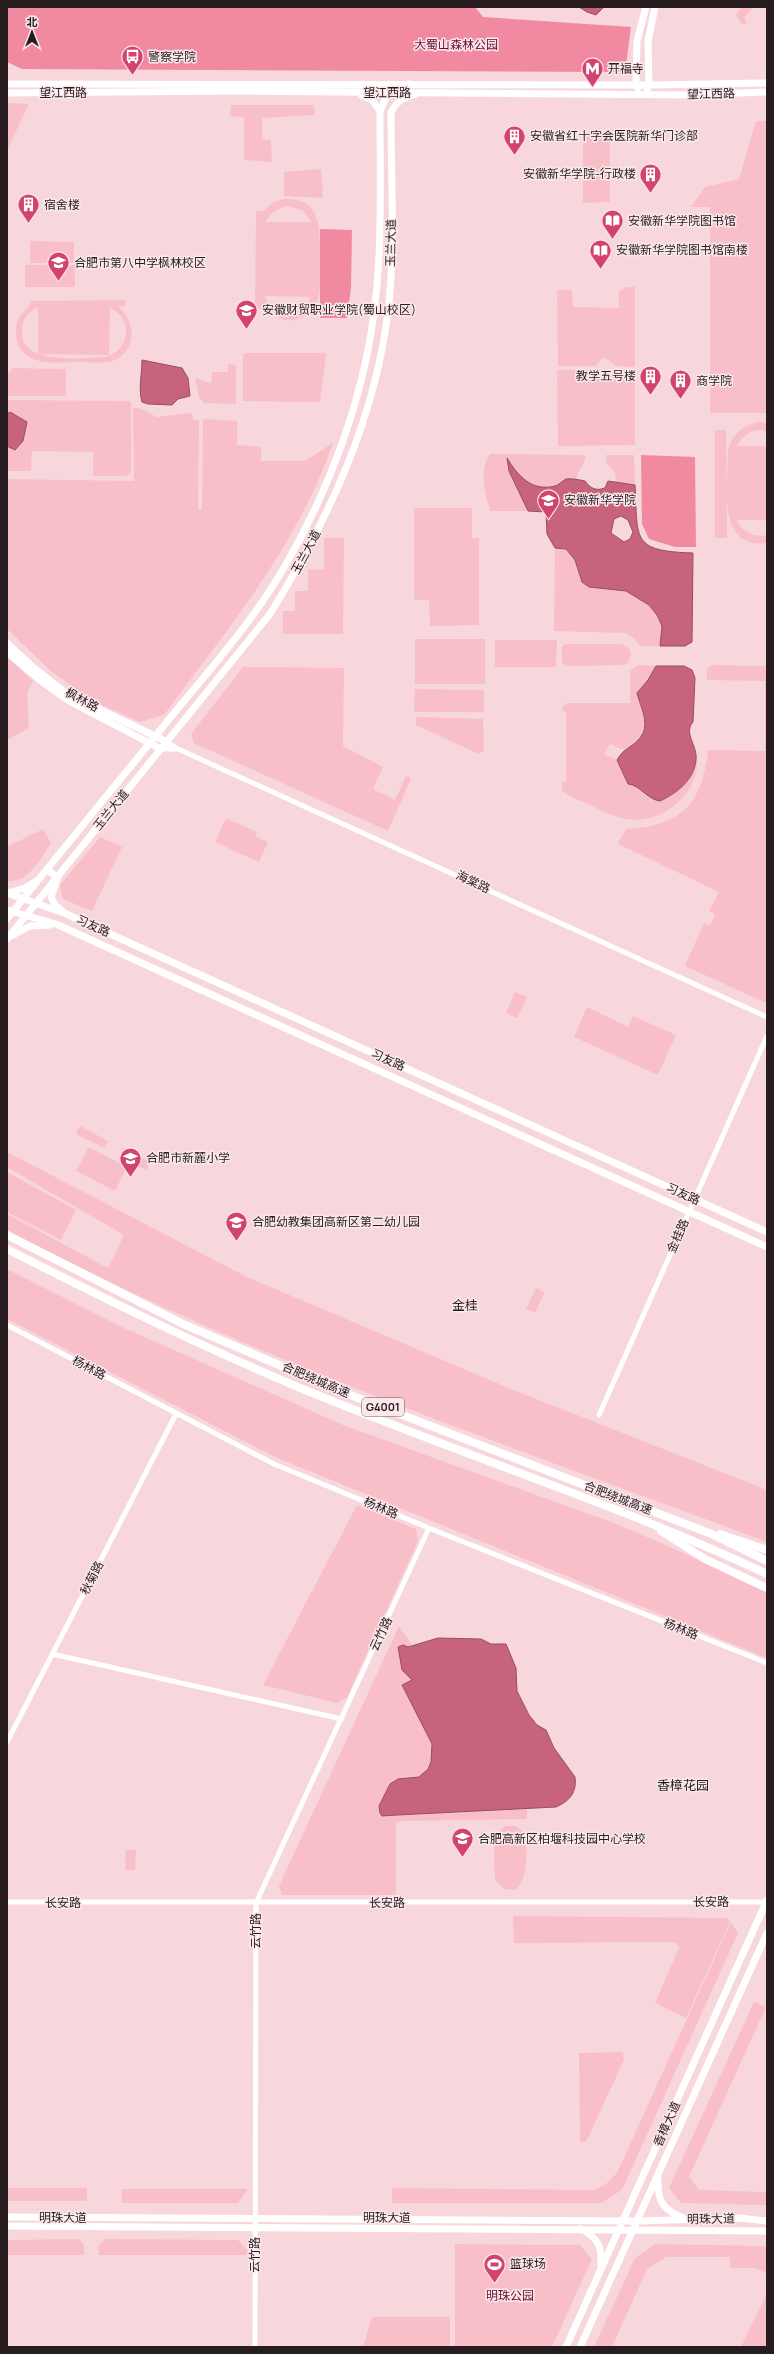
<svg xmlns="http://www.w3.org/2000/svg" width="774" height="2354" viewBox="0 0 774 2354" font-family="Manrope,'Noto Sans SC',sans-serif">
<rect width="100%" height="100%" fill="#f7d7dc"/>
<path fill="#f9bfc9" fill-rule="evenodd" d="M 741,7 L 754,7 L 744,18 L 747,24 L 742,24 L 736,15 Z
M 7,103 L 29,104 L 7,150 Z
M 231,105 L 314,105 L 315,115 L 262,118 L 262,139 L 271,140 L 272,162 L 244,160 L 244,117 L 230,116 Z
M 756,121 L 767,121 L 767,413 L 710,413 L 710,207 L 691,207 L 705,187 L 739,179 Z
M 587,135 L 607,135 L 610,138 L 610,202 L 583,203 L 583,137 Z
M 321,169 L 323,198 L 284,196 L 284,172 Z
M 284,199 C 321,197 320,228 320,256 C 320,277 326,308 300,318 C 277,327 272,308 255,308 L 256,211 L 263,211 L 274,202 ZM 285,206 L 302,210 L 312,222 L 265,222 L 272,213 ZM 265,297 L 266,296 L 311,297 C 303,318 274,316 265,297 Z
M 30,241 L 74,242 L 74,263 L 30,263 Z
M 25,265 L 75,265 L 75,287 L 25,287 Z
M 626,287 L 635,287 L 635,367 L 616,366 L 604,357 L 595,366 L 558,366 L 557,290 L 572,290 L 573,307 L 619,308 L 619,291 Z
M 125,300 L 125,306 L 118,307 C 136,320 137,349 115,360 C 106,364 92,362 81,362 C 57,362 20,369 16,335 C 15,323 20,313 30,306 L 30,301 ZM 38,307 L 38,354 L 109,355 L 110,308 C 134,318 130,351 105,357 C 80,358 18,366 22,329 C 22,319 29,311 38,307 Z
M 245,353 L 324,353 L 326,355 L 320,402 L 243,401 L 243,355 Z
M 228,364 L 236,365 L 236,404 L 204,403 L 199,397 L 195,378 L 211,383 L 212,372 L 228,372 Z
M 12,368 L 66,369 L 66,396 L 7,396 L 7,376 Z
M 557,370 L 635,370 L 635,445 L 558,446 Z
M 7,400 L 129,401 L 131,403 L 131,471 L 127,476 L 93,476 L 93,452 L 32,451 L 31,471 L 7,471 Z
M 133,408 L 139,408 L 157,417 L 192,413 L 193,420 L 199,420 L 198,510 L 202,509 L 203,419 L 237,421 L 237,445 L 261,447 L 261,461 L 305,461 L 333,443 C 298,545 227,630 164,715 L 140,722 L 95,702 L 52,672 L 7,629 L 7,479 L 134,481 Z
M 760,422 L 767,423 L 767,431 C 754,428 743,433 737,446 L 767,446 L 767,520 L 737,520 C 742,532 754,538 767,535 L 767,543 C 715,550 728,482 728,450 C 732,434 744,424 760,422 Z
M 715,430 L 726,430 L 727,538 L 715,538 Z
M 490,454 L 585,455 C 586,464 577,470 576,480 C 564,479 565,483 556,486 C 532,493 519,476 507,460 L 509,471 L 528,511 L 491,511 C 484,496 479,467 490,454 Z
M 606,455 L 634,455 L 635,485 L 616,482 L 615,473 L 606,462 Z
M 414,508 L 472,508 L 472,538 L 479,538 L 479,625 L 430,626 L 429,600 L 414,600 Z
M 324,538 L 344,538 L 343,634 L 283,634 L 283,611 L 295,611 L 295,591 L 308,591 L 308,570 L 324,569 Z
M 555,548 L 566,549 L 575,560 L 582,582 L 611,590 L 626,591 L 649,605 L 657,615 L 662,626 L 660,646 L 640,646 L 635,639 L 625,633 L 554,631 Z
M 415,639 L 485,639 L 485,684 L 415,684 Z
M 495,640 L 557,640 L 556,667 L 495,667 Z
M 565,644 L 622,644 L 629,648 L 631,655 L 628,663 L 623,665 L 567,666 L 562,663 L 562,647 Z
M 7,657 L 33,681 L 27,693 L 29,728 L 7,740 Z
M 638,665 L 656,666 L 648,680 L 637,693 C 645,724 655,731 623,750 L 610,744 L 604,754 L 617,760 L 628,784 C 637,785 642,795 651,799 C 665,805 683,785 691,774 C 694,770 695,764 697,759 C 699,795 661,825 627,819 C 612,817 599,809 586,803 C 579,800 568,797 562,790 L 562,782 L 566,782 L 566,712 L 562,711 L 563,706 L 567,703 L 630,703 L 630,671 Z
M 712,665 L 767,666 L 766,1003 L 685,966 L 704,923 L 710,926 L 715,915 L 709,911 L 719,892 L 618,844 L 626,829 C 681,826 702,805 708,750 L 765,751 L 765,681 L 707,680 L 707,669 Z
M 243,667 L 344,668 L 343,746 L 383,767 L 373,789 L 395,800 L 406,776 L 411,779 L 388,831 L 194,743 L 191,734 Z
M 415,689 L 484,690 L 484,712 L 414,712 Z
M 416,717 L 483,719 L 484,750 L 479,754 L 416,725 Z
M 226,818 L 257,832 L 255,836 L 268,842 L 259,862 L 215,842 Z
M 43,829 L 51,843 C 40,859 29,883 7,881 L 7,847 Z
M 100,837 L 122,847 L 92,911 L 63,899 L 60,885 Z
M 515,992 L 527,997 L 517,1018 L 506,1013 Z
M 587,1007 L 628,1027 L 633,1016 L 676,1035 L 658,1075 L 574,1037 Z
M 80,1126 L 108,1141 L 104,1148 L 76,1134 Z
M 89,1147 L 127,1167 L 115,1191 L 76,1171 Z
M 123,1148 L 150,1162 L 146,1170 L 119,1157 Z
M 7,1152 L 247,1277 L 511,1389 L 767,1490 L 767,1542 C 512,1446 247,1359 7,1230 L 7,1214 L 108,1268 L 124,1235 L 7,1167 Z
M 7,1172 L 76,1210 L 61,1240 L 7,1212 Z
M 7,1269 L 122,1327 L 343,1425 L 614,1523 L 675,1549 L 767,1593 L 767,1658 L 275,1457 L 7,1319 Z
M 536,1288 L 545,1292 L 535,1313 L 526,1309 Z
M 357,1505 L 416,1529 L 418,1541 L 347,1697 L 337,1703 L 263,1685 Z
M 399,1626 L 412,1645 L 399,1657 L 402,1670 L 412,1680 L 402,1685 L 433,1748 L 431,1762 L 424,1773 L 419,1777 L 398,1779 L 380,1813 L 383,1816 L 527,1808 L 527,1819 L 402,1821 L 396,1824 L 396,1895 L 282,1895 L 279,1886 Z
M 505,1826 L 516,1826 C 520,1829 524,1833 525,1838 C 528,1852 527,1882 515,1890 L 504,1889 L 495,1880 C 495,1862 489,1837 505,1826 Z
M 126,1850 L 136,1850 L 135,1870 L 125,1870 Z
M 513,1916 L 727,1918 L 730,1922 L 686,2018 L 655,2003 L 679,1948 L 675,1942 L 514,1943 Z
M 731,1922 L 738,1933 L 622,2190 L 601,2203 L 392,2203 L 392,2188 L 595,2190 L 607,2183 L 617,2173 Z
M 754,2002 L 766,2007 L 689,2177 L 699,2190 L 767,2192 L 767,2205 L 681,2203 L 669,2188 Z
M 623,2052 L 624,2060 L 586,2142 L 580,2142 L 579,2053 Z
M 7,2188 L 87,2188 L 87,2201 L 7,2201 Z
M 122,2189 L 248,2189 L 238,2203 L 122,2203 Z
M 79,2239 L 84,2245 L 84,2255 L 7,2255 L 7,2240 Z
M 105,2239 L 238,2240 L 252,2255 L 99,2255 L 98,2246 Z
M 455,2244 L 580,2245 L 592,2259 L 552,2347 L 455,2347 Z
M 655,2244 L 767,2246 L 767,2274 L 756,2268 L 730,2268 L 730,2257 L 666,2257 L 647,2269 L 612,2347 L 594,2347 L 635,2258 Z
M 767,2293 L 767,2347 L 741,2347 Z
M 372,2317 L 450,2317 L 450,2347 L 363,2347 Z"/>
<path fill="#f189a1" d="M 7,7 L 475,7 L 483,17 L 631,27 L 625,72 L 22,69 L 7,62 Z
M 320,229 L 352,230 L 351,288 L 347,318 L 320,318 Z
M 641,455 L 695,457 L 696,547 L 675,547 L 649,539 L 642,524 Z"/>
<path fill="#c7647c" stroke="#974e60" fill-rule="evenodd" d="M 579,7 L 604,7 L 596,15 L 587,12 Z
M 142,360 L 182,368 L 188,378 L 190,396 L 178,399 L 172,405 L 148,404 L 142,402 C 138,388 142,375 142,360 Z
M 10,412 L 27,422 L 23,441 L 15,450 L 7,446 L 7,414 Z
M 507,458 C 518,476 532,492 555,486 C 559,485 562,481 566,479 C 571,478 580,480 585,481 C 591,489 596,491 605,488 L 608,481 L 635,485 C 638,540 631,551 693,553 L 692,642 L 685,646 L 660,646 L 662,626 L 657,615 L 649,605 L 626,591 L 589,587 L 582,582 L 575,560 L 566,549 L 555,548 L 547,534 L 546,512 L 528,511 L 509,471 ZM 621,516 L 628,520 L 633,532 L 630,539 L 624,542 L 611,533 L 614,519 Z
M 656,666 L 684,666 L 692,670 L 695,678 L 693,722 C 683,733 698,746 696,760 C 694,780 677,793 660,801 C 646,799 640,785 628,784 L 617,760 C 622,751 627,749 635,743 C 653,728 642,712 637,693 L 648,680 Z
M 438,1638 L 481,1639 L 491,1644 L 506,1644 L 516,1668 L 517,1691 L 529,1715 L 537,1725 L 546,1730 L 554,1748 L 575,1777 C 577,1792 570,1801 556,1807 L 397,1815 L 382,1816 L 380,1813 L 379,1806 L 390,1784 L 398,1779 L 419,1777 L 428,1769 L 431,1762 L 432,1744 L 402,1685 L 412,1680 L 402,1670 L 398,1647 L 403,1645 L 408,1647 Z"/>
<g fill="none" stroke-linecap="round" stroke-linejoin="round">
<path stroke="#fff" stroke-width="5" d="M 167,742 L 178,749 L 767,1017
M 161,749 L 177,749
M 7,1325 L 274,1464 L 441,1533 L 767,1663
M 599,1415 L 767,1036
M 52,1654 L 342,1719
M 7,1742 L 176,1414
M 7,1902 L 767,1902
M 255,2347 L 256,1903 L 429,1528"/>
<path stroke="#fff" stroke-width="7" d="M 7,84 L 649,85 L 767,83
M 638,88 L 636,85 L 637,41 L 646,7
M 647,89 L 649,85 L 648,41 L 655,7
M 7,93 L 239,91 L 692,95 L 767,92
M 361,95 L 372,100 L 380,111
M 7,643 L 34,668 L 66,693 L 167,742
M 7,652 L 41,681 L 69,701 L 161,749
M 47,870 L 58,877 L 51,897 L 55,905 L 62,911
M 7,893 L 64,913 L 767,1232
M 8,893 L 25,888 L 35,882
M 7,910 L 56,924 L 767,1247
M 7,919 C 58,855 110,792 162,728 C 204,676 251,625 285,566 C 322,502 350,433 366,360 C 384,278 380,195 380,111 L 388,93 L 410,84
M 13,935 L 30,926 L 50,925
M 7,939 L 270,614 C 329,519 377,416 389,303 C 395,241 391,176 391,113 C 396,100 406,97 418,93
M 658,2179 C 657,2203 664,2210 685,2219
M 7,2217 L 638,2221 L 739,2218 L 767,2221
M 7,2226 L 767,2231
M 581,2229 C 598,2238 602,2246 601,2266
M 566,2347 L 767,1900
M 580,2347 L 767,1933"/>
<path stroke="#fff" stroke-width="8" d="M 7,1235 L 183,1324 L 340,1391 L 709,1533 L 767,1561
M 7,1249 C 115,1304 222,1357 335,1402 C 478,1460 627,1508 767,1574
M 661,1531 L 705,1559 L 767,1588
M 720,1534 L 767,1550"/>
</g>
<defs>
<symbol id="bus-pin" viewBox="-11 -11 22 30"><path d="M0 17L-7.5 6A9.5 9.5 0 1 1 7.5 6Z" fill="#d2446f" stroke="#fbe8eb"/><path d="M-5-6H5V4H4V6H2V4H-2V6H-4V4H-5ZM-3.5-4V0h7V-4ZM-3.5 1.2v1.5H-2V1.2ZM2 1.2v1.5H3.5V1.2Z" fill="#fff"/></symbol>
<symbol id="metro-pin" viewBox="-11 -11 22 30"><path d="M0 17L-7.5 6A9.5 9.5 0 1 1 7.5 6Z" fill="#d2446f" stroke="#fbe8eb"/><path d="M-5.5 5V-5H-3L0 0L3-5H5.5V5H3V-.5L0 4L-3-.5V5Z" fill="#fff"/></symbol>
<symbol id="building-pin" viewBox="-11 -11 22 30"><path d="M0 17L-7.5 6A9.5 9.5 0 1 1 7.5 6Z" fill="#d2446f" stroke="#fbe8eb"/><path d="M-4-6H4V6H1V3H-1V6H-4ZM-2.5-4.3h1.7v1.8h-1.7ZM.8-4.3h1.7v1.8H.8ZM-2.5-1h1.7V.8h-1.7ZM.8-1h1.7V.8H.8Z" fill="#fff"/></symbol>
<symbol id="library-pin" viewBox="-11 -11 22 30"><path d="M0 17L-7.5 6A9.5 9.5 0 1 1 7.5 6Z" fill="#d2446f" stroke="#fbe8eb"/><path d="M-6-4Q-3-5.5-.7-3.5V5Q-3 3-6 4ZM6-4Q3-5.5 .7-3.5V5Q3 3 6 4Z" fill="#fff"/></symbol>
<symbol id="school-pin" viewBox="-11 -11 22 30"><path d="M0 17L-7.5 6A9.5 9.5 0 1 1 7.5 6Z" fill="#d2446f" stroke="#fbe8eb"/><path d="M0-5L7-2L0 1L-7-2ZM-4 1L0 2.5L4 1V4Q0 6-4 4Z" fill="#fff"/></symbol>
<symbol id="university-pin" viewBox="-11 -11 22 30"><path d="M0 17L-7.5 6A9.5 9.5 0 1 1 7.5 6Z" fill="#d2446f" stroke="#fbe8eb"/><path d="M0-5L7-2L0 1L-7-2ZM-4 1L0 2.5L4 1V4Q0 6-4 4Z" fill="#fff"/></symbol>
<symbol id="stadium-pin" viewBox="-11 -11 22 30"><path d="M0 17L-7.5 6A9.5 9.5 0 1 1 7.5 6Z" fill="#d2446f" stroke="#fbe8eb"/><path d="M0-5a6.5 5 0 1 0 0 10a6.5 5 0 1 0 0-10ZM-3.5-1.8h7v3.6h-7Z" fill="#fff"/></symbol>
</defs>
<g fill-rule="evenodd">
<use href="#bus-pin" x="120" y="44" width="25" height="34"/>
<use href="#metro-pin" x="580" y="56" width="25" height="34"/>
<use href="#building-pin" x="502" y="124" width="25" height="34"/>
<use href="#building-pin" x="638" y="162" width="25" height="34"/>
<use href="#building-pin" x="16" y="192" width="25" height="34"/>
<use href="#library-pin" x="600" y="208" width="25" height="34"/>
<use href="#library-pin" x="588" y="238" width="25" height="34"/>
<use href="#school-pin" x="46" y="250" width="25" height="34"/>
<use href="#university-pin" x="234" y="298" width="25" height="34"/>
<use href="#building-pin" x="638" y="364" width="25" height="34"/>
<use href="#building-pin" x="668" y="368" width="25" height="34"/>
<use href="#university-pin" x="536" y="488" width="25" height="34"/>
<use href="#school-pin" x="118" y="1146" width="25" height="34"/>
<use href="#school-pin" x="224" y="1210" width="25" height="34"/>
<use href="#school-pin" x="450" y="1826" width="25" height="34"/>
<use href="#stadium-pin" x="482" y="2252" width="25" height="34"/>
</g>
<g text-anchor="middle" stroke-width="3" stroke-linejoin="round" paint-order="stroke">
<rect fill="#fbe8eb" stroke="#67595c" stroke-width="1" x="362" y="1398" width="42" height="18" rx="3"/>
<g font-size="11" font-weight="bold" fill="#271c1e">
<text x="383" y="1411">G4001</text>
</g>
<g font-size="12" fill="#690b2e" stroke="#fbe8eb">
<text x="456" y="49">大蜀山森林公园</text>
<text x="510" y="2300">明珠公园</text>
</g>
<g font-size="12" fill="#271c1e" stroke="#fbe8eb" text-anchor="start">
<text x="148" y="61">警察学院</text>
<text x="608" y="73">开福寺</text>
<text x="530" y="140">安徽省红十字会医院新华门诊部</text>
<text x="636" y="178" text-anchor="end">安徽新华学院-行政楼</text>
<text x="44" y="209">宿舍楼</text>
<text x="628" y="225">安徽新华学院图书馆</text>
<text x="616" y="254">安徽新华学院图书馆南楼</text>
<text x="74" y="267">合肥市第八中学枫林校区</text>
<text x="262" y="314">安徽财贸职业学院(蜀山校区)</text>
<text x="636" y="380" text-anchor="end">教学五号楼</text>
<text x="696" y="385">商学院</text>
<text x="564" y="504">安徽新华学院</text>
<text x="146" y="1162">合肥市新麓小学</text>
<text x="252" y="1226">合肥幼教集团高新区第二幼儿园</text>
<text x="478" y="1843">合肥高新区柏堰科技园中心学校</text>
<text x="510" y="2268">篮球场</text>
</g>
<g font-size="12" fill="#271c1e" stroke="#fbe8eb">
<text x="63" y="97">望江西路</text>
<text x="387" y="97">望江西路</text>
<text transform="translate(711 94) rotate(-1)" y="4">望江西路</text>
<text transform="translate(391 243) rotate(-89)" y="4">玉兰大道</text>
<text transform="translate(306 552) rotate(-62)" y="4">玉兰大道</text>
<text transform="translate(82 700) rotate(28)" y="4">枫林路</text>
<text transform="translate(111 810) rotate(-51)" y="4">玉兰大道</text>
<text transform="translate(473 882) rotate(25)" y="4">海棠路</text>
<text transform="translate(93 926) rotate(24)" y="4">习友路</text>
<text transform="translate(388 1060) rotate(24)" y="4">习友路</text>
<text transform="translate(683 1194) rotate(24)" y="4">习友路</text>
<text transform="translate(678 1236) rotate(-66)" y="4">金桂路</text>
<text transform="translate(89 1368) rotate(28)" y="4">杨林路</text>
<text transform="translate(316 1380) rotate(23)" y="4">合肥绕城高速</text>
<text transform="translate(618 1498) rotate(21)" y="4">合肥绕城高速</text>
<text transform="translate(381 1508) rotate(23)" y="4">杨林路</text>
<text transform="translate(92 1578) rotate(-63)" y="4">秋菊路</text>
<text transform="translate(681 1629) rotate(22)" y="4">杨林路</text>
<text transform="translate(381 1634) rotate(-65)" y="4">云竹路</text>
<text x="711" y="1906">长安路</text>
<text x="63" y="1907">长安路</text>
<text x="387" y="1907">长安路</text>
<text transform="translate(256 1931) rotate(-90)" y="4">云竹路</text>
<text transform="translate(667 2124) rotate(-66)" y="4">香樟大道</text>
<text x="63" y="2222">明珠大道</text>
<text x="387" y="2222">明珠大道</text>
<text transform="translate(711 2219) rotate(-1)" y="4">明珠大道</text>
<text transform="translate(255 2255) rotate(-90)" y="4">云竹路</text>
</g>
<g font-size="13" fill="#271c1e" stroke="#fbe8eb">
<text x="465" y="1310">金桂</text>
<text x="683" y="1790">香樟花园</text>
</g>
</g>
<rect width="774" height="2354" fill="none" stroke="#271c1e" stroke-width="16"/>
<g transform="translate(32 32)" stroke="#fbe8eb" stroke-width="3" paint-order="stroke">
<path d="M0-3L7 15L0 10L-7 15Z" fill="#271c1e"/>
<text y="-6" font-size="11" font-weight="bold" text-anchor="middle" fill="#271c1e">北</text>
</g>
</svg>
